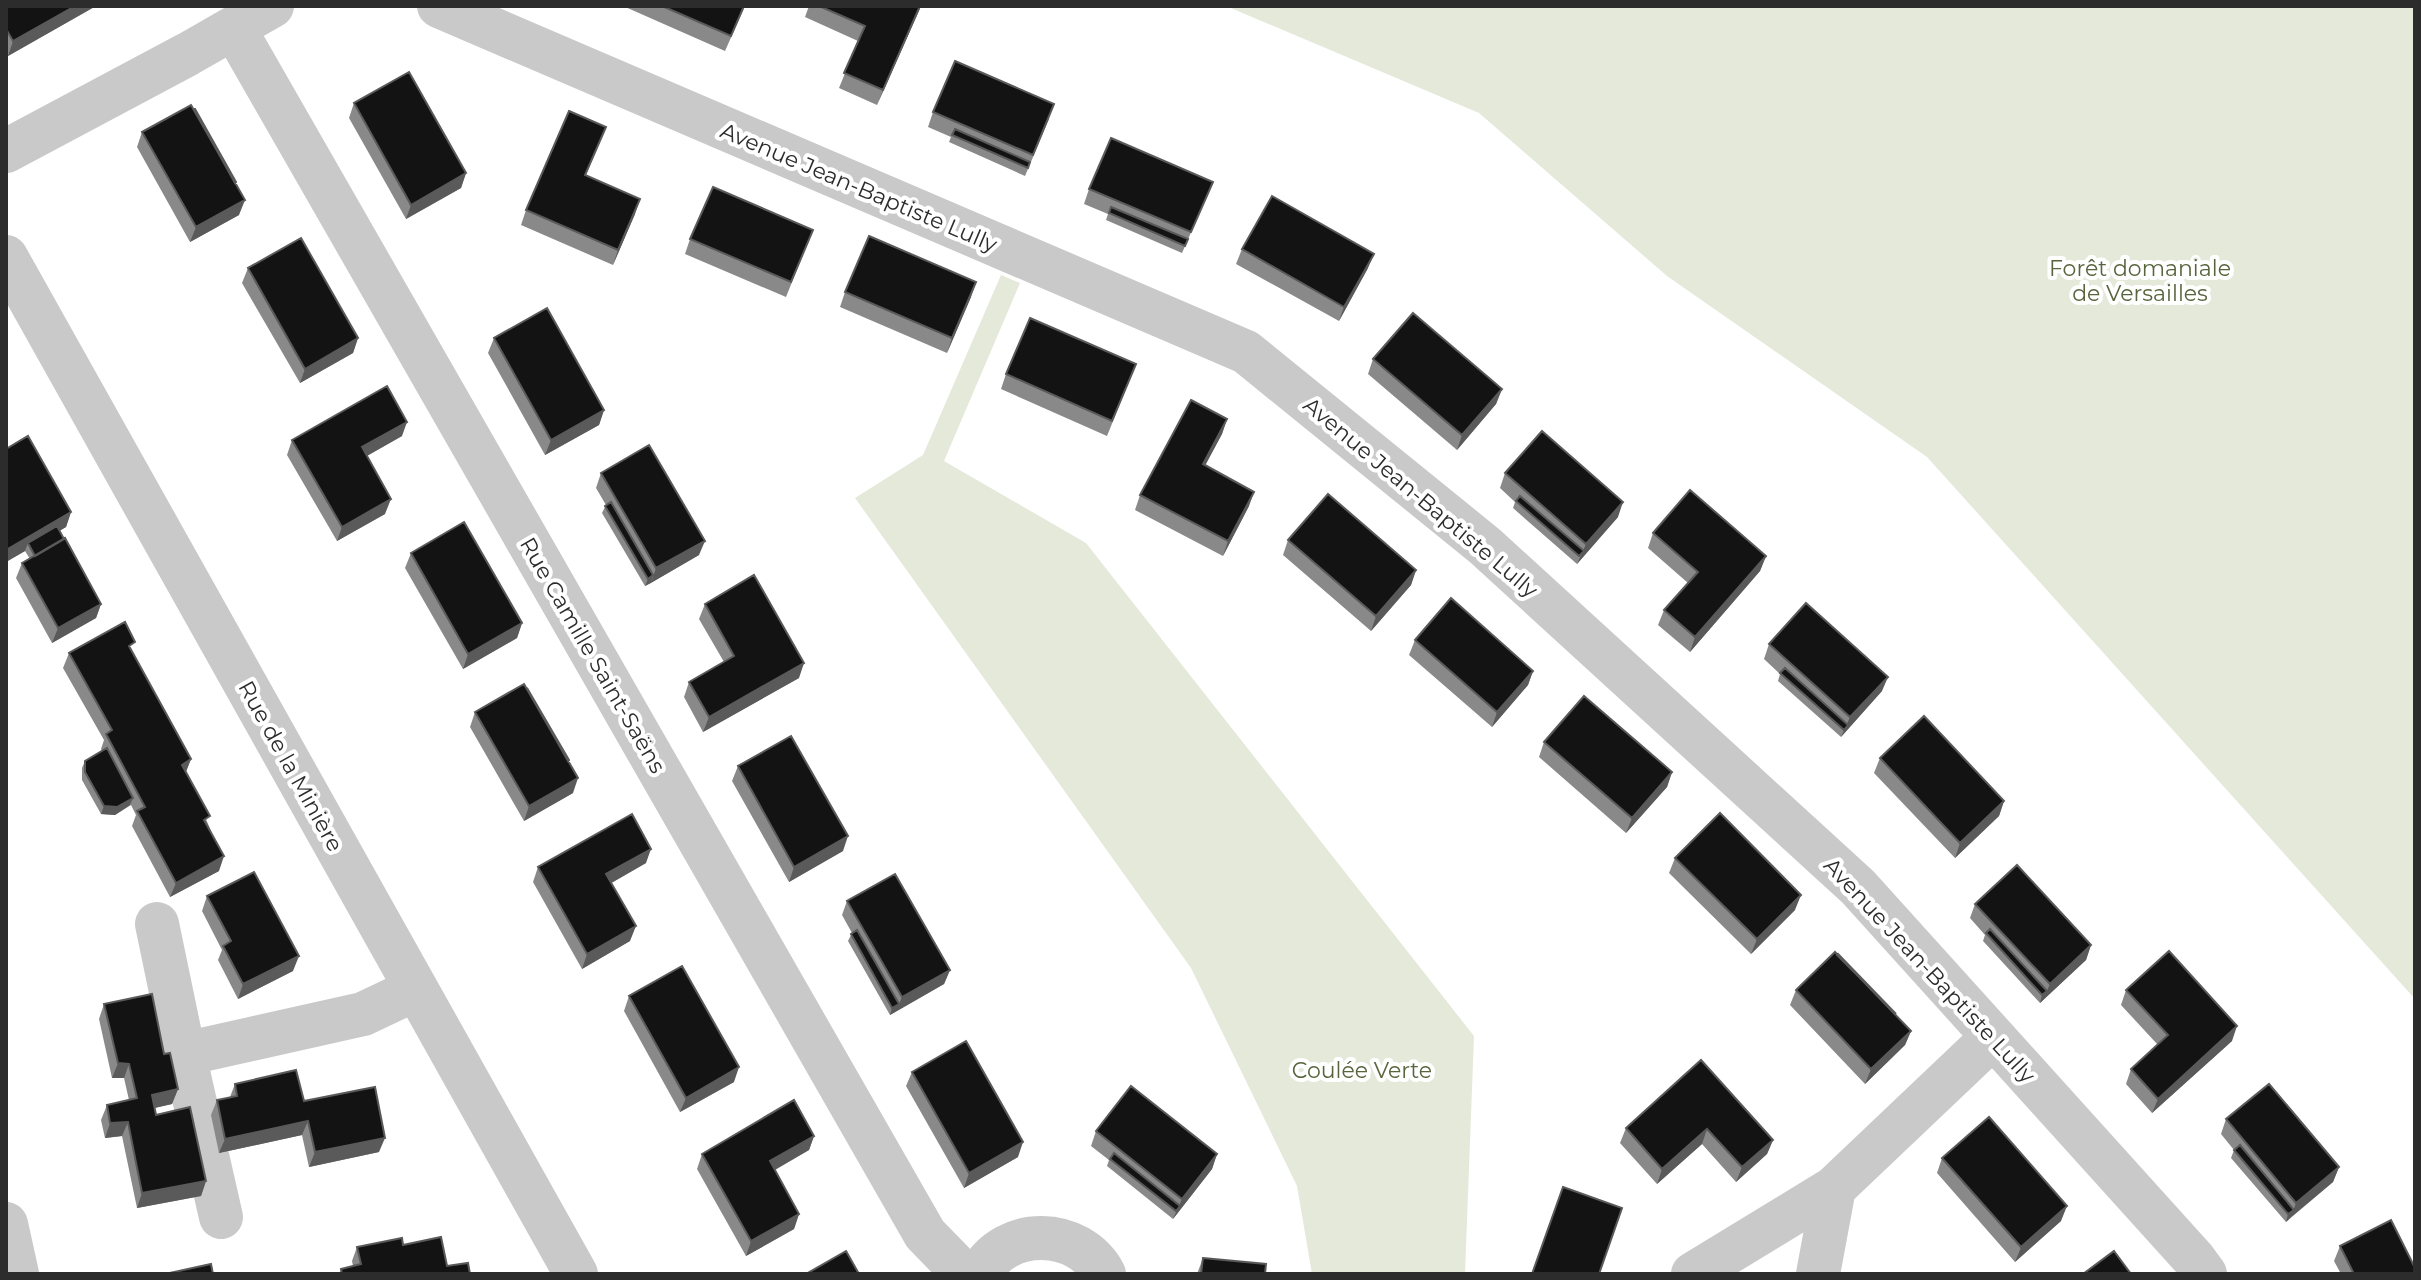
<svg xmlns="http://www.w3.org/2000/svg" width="2421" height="1280" viewBox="0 0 2421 1280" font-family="Montserrat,sans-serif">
<rect width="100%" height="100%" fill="#fff"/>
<path fill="#e5e9da" d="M 1226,6 L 2415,6 L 2415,999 L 1927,457 L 1667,276 L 1479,113 Z
M 1001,275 L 1020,283 L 944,461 L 1086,543 L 1474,1036 L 1465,1274 L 1312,1274 L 1297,1186 L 1191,968 L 855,498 L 923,455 Z"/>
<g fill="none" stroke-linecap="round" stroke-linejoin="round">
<path stroke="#c9c9c9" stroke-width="44" d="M 439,6 L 1246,352 L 1485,546 L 1858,887 L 2194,1259 L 2205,1274
M 234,28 L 925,1234 L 964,1274
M 6,151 L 188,54 L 272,6
M 6,257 L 576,1274
M 157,924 L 184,1054
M 221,1217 L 184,1054 L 363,1014 L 416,989
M 6,1224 L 17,1274
M 980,1274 C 1005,1225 1079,1227 1104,1274
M 1693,1274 L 1834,1188 L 1993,1037
M 1818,1274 L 1834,1188"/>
</g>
<path fill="#898989" d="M 6,6 L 96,6 L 8,56 L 6,53 Z
M 623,6 L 745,6 L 725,51 Z
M 809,6 L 921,6 L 877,105 L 839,88 L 858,41 L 805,17 Z
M 354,103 L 466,173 L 461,188 L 406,219 L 349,118 Z
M 194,109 L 236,184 L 239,215 L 190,242 L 137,147 L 142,132 Z
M 933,112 L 1049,119 L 1025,176 L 949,142 L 951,137 L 928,127 Z
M 600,142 L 586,175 L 635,214 L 613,265 L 521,225 L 526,210 Z
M 1089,189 L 1207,196 L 1182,253 L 1106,220 L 1108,214 L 1084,204 Z
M 813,230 L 786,297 L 685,254 L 690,239 Z
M 1242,249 L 1368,268 L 1339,321 L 1236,264 Z
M 248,268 L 358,338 L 353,353 L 300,383 L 242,283 Z
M 845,292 L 971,297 L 947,353 L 840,307 Z
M 494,338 L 604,410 L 599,425 L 545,455 L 488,353 Z
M 1373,359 L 1502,389 L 1496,404 L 1457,450 L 1368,374 Z
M 1136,364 L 1107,436 L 1001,389 L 1006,374 Z
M 1227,419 L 1222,434 L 1205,465 L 1249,506 L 1223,556 L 1135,510 L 1140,495 Z
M 402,436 L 367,456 L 385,514 L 337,541 L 287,455 L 292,440 Z
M 6,449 L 71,512 L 66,527 L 59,531 L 101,604 L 96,618 L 52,643 L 16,578 L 22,563 L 30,559 L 25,551 L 6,562 Z
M 601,473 L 699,555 L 645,586 L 602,513 L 606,505 L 596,488 Z
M 1505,473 L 1618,517 L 1577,564 L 1513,508 L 1515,502 L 1500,488 Z
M 1653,533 L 1766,556 L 1760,571 L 1690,652 L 1658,625 L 1664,610 L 1688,583 L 1648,548 Z
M 1288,540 L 1416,570 L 1411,585 L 1371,631 L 1283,555 Z
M 411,553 L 522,623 L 517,638 L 463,669 L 405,568 Z
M 705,604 L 799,678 L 703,732 L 684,697 L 689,682 L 724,662 L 699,619 Z
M 1415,640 L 1533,671 L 1528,685 L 1492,727 L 1409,655 Z
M 1769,644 L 1882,691 L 1841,737 L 1778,681 L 1780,674 L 1764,659 Z
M 132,651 L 191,759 L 186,772 L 214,838 L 219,871 L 170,897 L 132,826 L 136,815 L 131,805 L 115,815 L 101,814 L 82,780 L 82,768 L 85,761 L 102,751 L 101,749 L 104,740 L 63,668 L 69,653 Z
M 475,712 L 573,793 L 524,821 L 470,727 Z
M 1544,742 L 1672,772 L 1667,787 L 1626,833 L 1539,757 Z
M 1880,758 L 2004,801 L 1999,816 L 1955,858 L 1874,773 Z
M 738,766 L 843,851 L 789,882 L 732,781 Z
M 1675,858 L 1795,910 L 1751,954 L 1669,873 Z
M 646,863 L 611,883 L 630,941 L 582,969 L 533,882 L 538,867 Z
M 207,896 L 293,971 L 238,999 L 218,960 L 222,950 L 202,911 Z
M 847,901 L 950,970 L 944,984 L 890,1015 L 848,941 L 852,933 L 842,915 Z
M 1975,904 L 2091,945 L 2086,960 L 2040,1003 L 1983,941 L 1985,935 L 1970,918 Z
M 1796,990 L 1896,1015 L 1911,1031 L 1905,1045 L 1865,1084 L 1790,1005 Z
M 2126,990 L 2232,1041 L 2152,1113 L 2126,1084 L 2131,1069 L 2158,1045 L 2121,1005 Z
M 629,996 L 734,1082 L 680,1112 L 624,1011 Z
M 104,1004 L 164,1054 L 178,1089 L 172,1104 L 154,1108 L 156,1115 L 206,1181 L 201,1196 L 137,1208 L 122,1136 L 105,1138 L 101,1120 L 107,1105 L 129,1100 L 124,1078 L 112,1078 L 99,1019 Z
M 1701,1060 L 1773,1140 L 1767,1154 L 1736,1182 L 1702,1144 L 1657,1184 L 1620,1143 L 1626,1128 Z
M 912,1072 L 1018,1157 L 964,1188 L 906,1086 Z
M 235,1084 L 304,1101 L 379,1152 L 309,1167 L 302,1135 L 219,1153 L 211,1115 L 217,1100 L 230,1097 Z
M 2226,1119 L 2339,1167 L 2333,1182 L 2286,1222 L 2231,1158 L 2234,1150 L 2221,1134 Z
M 1096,1131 L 1217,1154 L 1212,1169 L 1173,1219 L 1107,1166 L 1109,1160 L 1091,1146 Z
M 814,1136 L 809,1150 L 775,1170 L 799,1214 L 794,1229 L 746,1256 L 697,1169 L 702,1154 Z
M 1942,1158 L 2061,1221 L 2015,1262 L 1937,1173 Z
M 403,1245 L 447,1266 L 470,1274 L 339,1274 L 341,1269 L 353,1266 L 352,1261 L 357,1247 Z
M 2340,1246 L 2415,1274 L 2341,1274 L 2334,1261 Z
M 1203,1258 L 1265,1274 L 1197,1274 Z"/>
<path fill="#5a5a5a" d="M 75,6 L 96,6 L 8,56 L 13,41 Z
M 920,6 L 921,6 L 877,105 L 883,90 Z
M 466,173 L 461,188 L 406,219 L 411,205 Z
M 640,199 L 635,214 L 613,265 L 618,250 Z
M 245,200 L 239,215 L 190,242 L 196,227 Z
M 1374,254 L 1368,268 L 1339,321 L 1344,307 Z
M 976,282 L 971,297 L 947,353 L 952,338 Z
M 358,338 L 353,353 L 300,383 L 305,369 Z
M 1502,389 L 1496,404 L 1457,450 L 1462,435 Z
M 604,410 L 599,425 L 545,455 L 551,440 Z
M 1227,419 L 1222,434 L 1198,479 L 1203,464 Z
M 407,422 L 402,436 L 356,462 L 362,447 Z
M 1254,492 L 1249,506 L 1223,556 L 1228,541 Z
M 391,499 L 385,514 L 337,541 L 342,527 Z
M 1623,502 L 1618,517 L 1577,564 L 1586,544 Z
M 71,512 L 66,527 L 31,548 L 28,543 L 25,551 L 6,562 L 6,550 Z
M 705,541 L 699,555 L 651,583 L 656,568 Z
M 1766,556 L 1760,571 L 1690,652 L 1695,637 Z
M 1416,570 L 1411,585 L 1371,631 L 1376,616 Z
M 653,575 L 651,583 L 645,586 L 648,579 Z
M 101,604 L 96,618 L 52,643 L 58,628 Z
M 522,623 L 517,638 L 463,669 L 468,654 Z
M 804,663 L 799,678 L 703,732 L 709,717 Z
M 1533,671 L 1528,685 L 1492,727 L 1497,712 Z
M 1888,677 L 1882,691 L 1841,737 L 1850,717 Z
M 191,759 L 185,774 L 182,765 Z
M 1672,772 L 1667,787 L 1626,833 L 1632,818 Z
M 578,778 L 573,793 L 524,821 L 529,806 Z
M 133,798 L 130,805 L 115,815 L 101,814 L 104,806 Z
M 2004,801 L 1999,816 L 1955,858 L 1960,843 Z
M 848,836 L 843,851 L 789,882 L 794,867 Z
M 651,849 L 646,863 L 601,889 L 606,874 Z
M 224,856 L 219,871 L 170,897 L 176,883 Z
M 1801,895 L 1795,910 L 1751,954 L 1757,939 Z
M 636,926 L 630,941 L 582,969 L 587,954 Z
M 2091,945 L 2086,960 L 2040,1003 L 2042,995 L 2047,991 L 2050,984 Z
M 299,956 L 293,971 L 238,999 L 243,984 Z
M 950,970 L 944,984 L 890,1015 L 892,1008 L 899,1004 L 902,997 Z
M 2237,1026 L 2232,1041 L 2152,1113 L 2158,1099 Z
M 1911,1031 L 1905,1045 L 1865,1084 L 1871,1069 Z
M 118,1063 L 129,1064 L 124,1078 L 112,1078 Z
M 739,1067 L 734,1082 L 680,1112 L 686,1098 Z
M 178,1089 L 172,1104 L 146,1110 L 152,1095 Z
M 308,1121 L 302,1135 L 219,1153 L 225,1139 Z
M 128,1122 L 122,1136 L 105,1138 L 110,1123 Z
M 1707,1129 L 1702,1144 L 1657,1184 L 1662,1169 Z
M 814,1136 L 809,1150 L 764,1176 L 770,1161 Z
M 385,1138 L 379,1152 L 309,1167 L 315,1152 Z
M 1773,1140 L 1767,1154 L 1736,1182 L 1742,1167 Z
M 1023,1142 L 1018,1157 L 964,1188 L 969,1173 Z
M 1217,1154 L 1212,1169 L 1173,1219 L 1182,1199 Z
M 2339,1167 L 2333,1182 L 2291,1217 L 2296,1203 Z
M 206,1181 L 201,1196 L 137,1208 L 142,1193 Z
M 2067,1206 L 2061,1221 L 2015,1262 L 2021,1247 Z
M 2294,1210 L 2291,1217 L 2286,1222 L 2288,1214 Z
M 799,1214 L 794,1229 L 746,1256 L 751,1241 Z"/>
<path fill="#131313" stroke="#5a5a5a" stroke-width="2" d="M 6,6 L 75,6 L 13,41 L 6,29 Z
M 662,6 L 744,6 L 731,36 Z
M 819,6 L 920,6 L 883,90 L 844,73 L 865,26 Z
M 955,61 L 1054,104 L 1033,155 L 933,112 Z
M 409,72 L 466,173 L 411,205 L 354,103 Z
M 191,105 L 245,200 L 196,227 L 142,132 Z
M 194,109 L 195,109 L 236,182 L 235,183 Z
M 569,111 L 606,127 L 585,175 L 640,199 L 618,250 L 526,210 Z
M 955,129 L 1030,162 L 1028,168 L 952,135 Z
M 1111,138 L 1213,182 L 1191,232 L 1089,189 Z
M 713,187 L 813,230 L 791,282 L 690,239 Z
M 1272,196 L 1374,254 L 1344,307 L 1242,249 Z
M 1111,207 L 1188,239 L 1185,246 L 1109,213 Z
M 869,236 L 976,282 L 952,338 L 845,292 Z
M 301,238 L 358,338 L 305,369 L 248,268 Z
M 547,308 L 604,410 L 551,440 L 494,338 Z
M 1413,313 L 1502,389 L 1462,435 L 1373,359 Z
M 1030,318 L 1136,364 L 1112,421 L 1006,374 Z
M 387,386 L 407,422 L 362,447 L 391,499 L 342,527 L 292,440 Z
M 1191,400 L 1227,419 L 1203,464 L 1254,492 L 1228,541 L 1140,495 Z
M 1542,431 L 1623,502 L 1586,544 L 1505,473 Z
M 28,436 L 71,512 L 6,550 L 6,449 Z
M 649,445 L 705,541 L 656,568 L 601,473 Z
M 1690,490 L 1766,556 L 1695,637 L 1664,610 L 1698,572 L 1653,533 Z
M 1328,494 L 1416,570 L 1376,616 L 1288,540 Z
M 1520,496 L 1584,551 L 1579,556 L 1516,501 Z
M 611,502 L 653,575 L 648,579 L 605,506 Z
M 464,522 L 522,623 L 468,654 L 411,553 Z
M 57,526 L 64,539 L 35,556 L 28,543 Z
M 65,538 L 101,604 L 58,628 L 22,563 Z
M 754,575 L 804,663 L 709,717 L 689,682 L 734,656 L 705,604 Z
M 1451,598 L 1533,671 L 1497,712 L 1415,640 Z
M 1806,603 L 1888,677 L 1850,717 L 1769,644 Z
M 125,622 L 135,642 L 129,646 L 191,759 L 182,765 L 210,816 L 204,820 L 224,856 L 176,883 L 137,811 L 145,807 L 106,734 L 112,730 L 69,653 Z
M 1785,668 L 1848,725 L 1844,730 L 1780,673 Z
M 524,684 L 578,778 L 529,806 L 475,712 Z
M 527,688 L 569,760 L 568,761 Z
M 1584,696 L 1672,772 L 1632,818 L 1544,742 Z
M 1924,716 L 2004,801 L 1960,843 L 1880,758 Z
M 791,736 L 848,836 L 794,867 L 738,766 Z
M 107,748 L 133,798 L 117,807 L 104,806 L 85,772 L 85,761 Z
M 1720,813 L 1801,895 L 1757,939 L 1675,858 Z
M 632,814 L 651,849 L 606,874 L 636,926 L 587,954 L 538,867 Z
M 2017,865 L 2091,945 L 2050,984 L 1975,904 Z
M 254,872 L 299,956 L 243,984 L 223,946 L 231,941 L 207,896 Z
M 895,874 L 950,970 L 902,997 L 847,901 Z
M 1990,929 L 2047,991 L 2042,995 L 1986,933 Z
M 857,930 L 899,1004 L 892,1008 L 851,934 Z
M 2169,951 L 2237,1026 L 2158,1099 L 2131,1069 L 2168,1035 L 2126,990 Z
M 1835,952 L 1911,1031 L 1871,1069 L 1796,990 Z
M 1838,954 L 1896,1014 L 1837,955 Z
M 682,966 L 739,1067 L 686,1098 L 629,996 Z
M 152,994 L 164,1054 L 170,1053 L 178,1089 L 152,1095 L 156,1115 L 190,1107 L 206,1181 L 142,1193 L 128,1122 L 110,1123 L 107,1105 L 137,1098 L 129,1064 L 118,1063 L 104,1004 Z
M 966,1041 L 1023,1142 L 969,1173 L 912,1072 Z
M 1701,1060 L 1773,1140 L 1742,1167 L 1707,1129 L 1662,1169 L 1626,1128 Z
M 296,1070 L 304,1101 L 375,1087 L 385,1138 L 315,1152 L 308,1121 L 225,1139 L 217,1100 L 237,1096 L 235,1084 Z
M 2269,1084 L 2339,1167 L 2296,1203 L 2226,1119 Z
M 1131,1086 L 1217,1154 L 1182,1199 L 1096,1131 Z
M 794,1100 L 814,1136 L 770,1161 L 799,1214 L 751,1241 L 702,1154 Z
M 1989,1117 L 2067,1206 L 2021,1247 L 1942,1158 Z
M 2240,1145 L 2294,1210 L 2288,1214 L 2234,1150 Z
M 1114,1153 L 1180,1206 L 1176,1211 L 1110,1159 Z
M 1563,1187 L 1622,1208 L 1599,1274 L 1532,1274 Z
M 2391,1220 L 2415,1268 L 2415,1274 L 2354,1274 L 2340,1246 Z
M 441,1237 L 447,1266 L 468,1263 L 470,1274 L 342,1274 L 341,1269 L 361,1264 L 357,1247 L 402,1238 L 403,1245 Z
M 846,1251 L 859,1274 L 806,1274 Z
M 2114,1251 L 2131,1274 L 2083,1274 Z
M 1203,1258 L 1266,1264 L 1265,1274 L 1201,1274 Z
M 211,1264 L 213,1274 L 165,1274 Z"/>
<g text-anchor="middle" stroke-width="8" stroke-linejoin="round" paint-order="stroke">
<g font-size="22" fill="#2c2c2c" stroke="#fff">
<text transform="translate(859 187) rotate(23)" y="8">Avenue Jean-Baptiste Lully</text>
<text transform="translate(1421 497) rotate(40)" y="8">Avenue Jean-Baptiste Lully</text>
<text transform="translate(593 655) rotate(60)" y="8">Rue Camille Saint-Saëns</text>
<text transform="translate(291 766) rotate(61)" y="8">Rue de la Minière</text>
<text transform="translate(1930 970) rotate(47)" y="8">Avenue Jean-Baptiste Lully</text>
</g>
<g font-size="22" fill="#57653c" stroke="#fff">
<text x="2140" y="276">Forêt domaniale<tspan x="2140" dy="25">de Versailles</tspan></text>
<text x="1362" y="1078">Coulée Verte</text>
</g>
</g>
<rect width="2421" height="1280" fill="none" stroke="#2c2c2c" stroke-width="16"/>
</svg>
